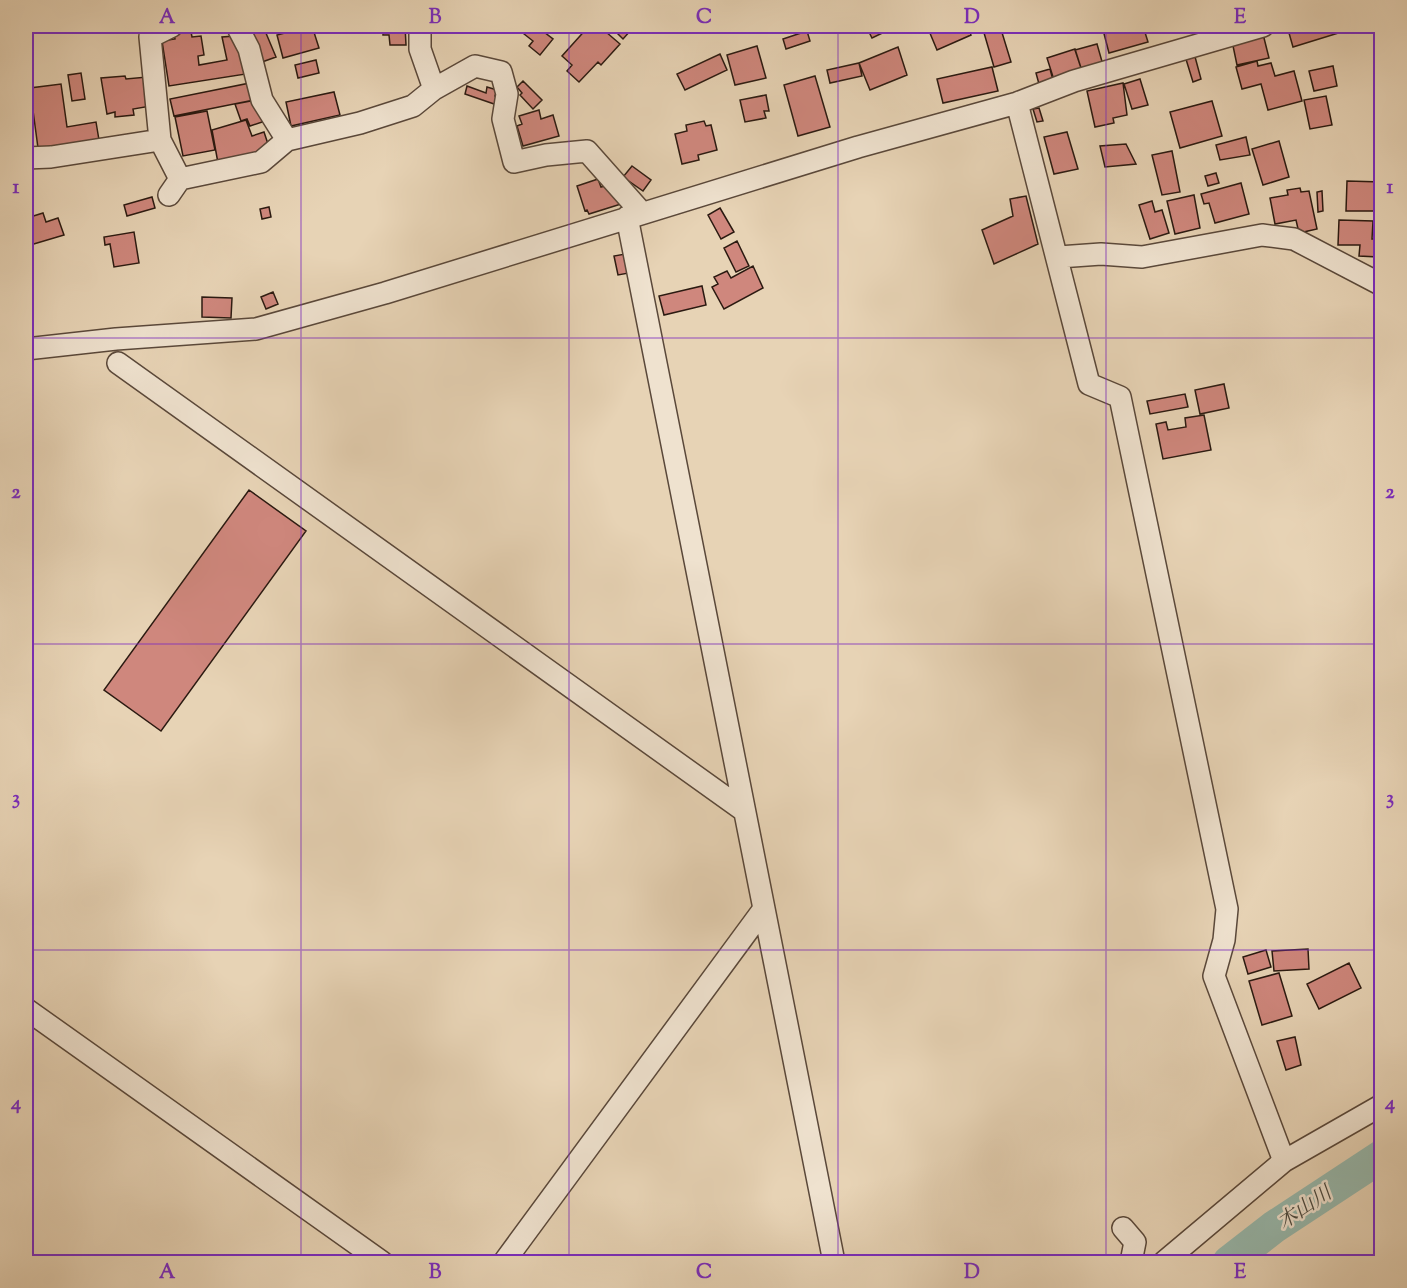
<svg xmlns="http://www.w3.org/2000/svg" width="1407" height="1288" viewBox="0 0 1407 1288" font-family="'Sorts Mill Goudy','Noto Serif JP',serif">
<rect width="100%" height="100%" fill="#e7d3b5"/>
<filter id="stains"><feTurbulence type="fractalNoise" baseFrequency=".00333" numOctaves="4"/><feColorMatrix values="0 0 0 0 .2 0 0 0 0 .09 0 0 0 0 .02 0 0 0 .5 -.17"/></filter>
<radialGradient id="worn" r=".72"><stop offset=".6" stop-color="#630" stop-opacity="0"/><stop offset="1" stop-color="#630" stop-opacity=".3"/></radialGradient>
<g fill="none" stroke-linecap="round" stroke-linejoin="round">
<path stroke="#97b8ac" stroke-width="33" d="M 1229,1262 L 1274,1227 L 1382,1156"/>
</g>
<path fill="#cf877d" stroke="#2b1a11" stroke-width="1.5" d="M 253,26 L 263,26 L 276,57 L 262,62 L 248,27 Z
M 312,26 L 319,48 L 283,58 L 277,35 Z
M 383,26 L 405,26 L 406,45 L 390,45 L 389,35 L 383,35 Z
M 523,26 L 536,26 L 553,39 L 540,55 L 529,46 L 533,41 L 519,30 Z
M 589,26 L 599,26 L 620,44 L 601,65 L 598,62 L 579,82 L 567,71 L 572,65 L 562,56 Z
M 622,26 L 631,30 L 623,39 L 616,32 Z
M 866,26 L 897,26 L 872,38 Z
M 927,26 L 967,26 L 971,35 L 937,50 Z
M 982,26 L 1000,26 L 1011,62 L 994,67 Z
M 1102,26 L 1143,26 L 1148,42 L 1109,53 Z
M 1287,26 L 1344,26 L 1345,31 L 1293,47 Z
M 807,31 L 810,41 L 786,49 L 783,39 Z
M 191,32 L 192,37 L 201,36 L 204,55 L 198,56 L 199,65 L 227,60 L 222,37 L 235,36 L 246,74 L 169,86 L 162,41 L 175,39 L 174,34 Z
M 1263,34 L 1269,58 L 1237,65 L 1232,41 Z
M 1097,44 L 1103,65 L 1082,71 L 1075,50 Z
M 757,46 L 766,78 L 735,85 L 727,55 Z
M 898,47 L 907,75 L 870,90 L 859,63 Z
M 1075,49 L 1082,71 L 1054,80 L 1047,58 Z
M 1194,53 L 1201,79 L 1193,82 L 1185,56 Z
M 720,54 L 727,70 L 685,90 L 677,74 Z
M 316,60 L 319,73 L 298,78 L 295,65 Z
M 1257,61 L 1258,66 L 1271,63 L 1275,76 L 1294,71 L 1302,101 L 1268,110 L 1261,84 L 1242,89 L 1236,67 Z
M 859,63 L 862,76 L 830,83 L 827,70 Z
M 1333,66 L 1337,86 L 1314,91 L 1309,71 Z
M 992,67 L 998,91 L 943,103 L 937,79 Z
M 1050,69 L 1053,80 L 1039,84 L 1036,73 Z
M 81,73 L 85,99 L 72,101 L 68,75 Z
M 125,76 L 126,79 L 147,77 L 151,106 L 133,109 L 134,115 L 115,117 L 115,112 L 107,114 L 101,78 Z
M 815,76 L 830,127 L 798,136 L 784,85 Z
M 1140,79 L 1148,105 L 1132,109 L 1124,84 Z
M 523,81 L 542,100 L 533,109 L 520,95 L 522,93 L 517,87 Z
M 250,83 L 254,100 L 174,116 L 170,99 Z
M 1123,83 L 1127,115 L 1113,118 L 1114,123 L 1095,127 L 1087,91 Z
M 61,84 L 67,127 L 96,122 L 99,140 L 38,148 L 30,88 Z
M 467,86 L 486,93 L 487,87 L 497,90 L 495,96 L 500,97 L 497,105 L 465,94 Z
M 334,92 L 340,115 L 291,126 L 286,102 Z
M 766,95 L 769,111 L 764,111 L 766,118 L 745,122 L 740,100 Z
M 1326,96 L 1332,125 L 1310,129 L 1304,100 Z
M 256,100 L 265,121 L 250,126 L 247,119 L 241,121 L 235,104 Z
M 1212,101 L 1222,136 L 1180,148 L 1170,112 Z
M 1039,108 L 1043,121 L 1037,122 L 1033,109 Z
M 539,110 L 541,119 L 553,115 L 559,136 L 523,146 L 517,126 L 522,124 L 519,116 Z
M 207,111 L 215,150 L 183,156 L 175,117 Z
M 246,120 L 252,136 L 264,132 L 270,150 L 218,163 L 212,130 Z
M 704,121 L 706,126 L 711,125 L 717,150 L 698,155 L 699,160 L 682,164 L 675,134 L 687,131 L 686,125 Z
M 1067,132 L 1078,169 L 1054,174 L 1044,137 Z
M 1246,137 L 1250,155 L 1220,160 L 1216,145 Z
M 1279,141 L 1289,177 L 1263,185 L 1252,149 Z
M 1126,144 L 1136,164 L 1105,167 L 1100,146 Z
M 1172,151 L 1180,192 L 1162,195 L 1152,155 Z
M 632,166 L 651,180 L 643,191 L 623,177 Z
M 1216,173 L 1219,183 L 1208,186 L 1205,176 Z
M 598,179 L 601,187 L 615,183 L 621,204 L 589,214 L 587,210 L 585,211 L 577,186 Z
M 1347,181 L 1382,182 L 1382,211 L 1346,211 Z
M 1241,183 L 1249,214 L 1215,223 L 1209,203 L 1204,204 L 1201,194 Z
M 1300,188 L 1301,192 L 1309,191 L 1317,229 L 1299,233 L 1296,220 L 1275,224 L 1270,198 L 1288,195 L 1287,190 Z
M 1322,191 L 1323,211 L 1318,212 L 1317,192 Z
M 1194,195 L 1200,228 L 1175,234 L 1167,201 Z
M 1026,196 L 1038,244 L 994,264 L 982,230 L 1013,216 L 1010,199 Z
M 152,197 L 155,208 L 127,216 L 124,205 Z
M 1152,201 L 1155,212 L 1162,210 L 1169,233 L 1150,239 L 1139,205 Z
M 269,207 L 271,217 L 262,219 L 260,209 Z
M 720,208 L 734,232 L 721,239 L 708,215 Z
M 43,213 L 46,222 L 58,218 L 64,235 L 27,246 L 26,228 L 30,227 L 27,218 Z
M 1339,220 L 1373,221 L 1372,239 L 1379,239 L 1378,231 L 1382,231 L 1382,263 L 1378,263 L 1378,257 L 1359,256 L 1360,245 L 1338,245 Z
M 134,232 L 139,263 L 114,267 L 110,244 L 105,245 L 104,237 Z
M 737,241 L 749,266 L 736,272 L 724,248 Z
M 625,254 L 629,273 L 618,275 L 614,256 Z
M 753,266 L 763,288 L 724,309 L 712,287 L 718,284 L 714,277 L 727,271 L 731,278 Z
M 702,286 L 706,305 L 664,315 L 659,296 Z
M 273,292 L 278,304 L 266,309 L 261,297 Z
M 202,297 L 232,298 L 231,318 L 202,317 Z
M 1224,384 L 1229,408 L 1200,414 L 1195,390 Z
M 1185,394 L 1188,407 L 1150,414 L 1147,401 Z
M 1204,415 L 1211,450 L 1163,459 L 1156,424 L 1166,422 L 1168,430 L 1186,427 L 1185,418 Z
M 249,490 L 306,531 L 161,731 L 104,690 Z
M 1308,949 L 1309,969 L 1274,971 L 1272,951 Z
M 1266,950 L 1271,967 L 1248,974 L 1243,957 Z
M 1349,963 L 1361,988 L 1319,1009 L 1307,984 Z
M 1279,973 L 1292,1016 L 1262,1025 L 1249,981 Z
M 1295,1037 L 1301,1065 L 1286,1070 L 1277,1041 Z"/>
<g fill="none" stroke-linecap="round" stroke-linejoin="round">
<defs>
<path id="minor" d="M 172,26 L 150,37 L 160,140 L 180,179
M 237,26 L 249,49 L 262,100 L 287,140
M 420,26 L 420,49 L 434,89 L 475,66 L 501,72 L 507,94 L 503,119 L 514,162 L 546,155 L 587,151 L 642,213
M 1017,103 L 1089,384 L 1120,397 L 1227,909 L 1224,940 L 1214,976 L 1284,1161
M 26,158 L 51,157 L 160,140
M 169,195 L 180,179 L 261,162 L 287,140 L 360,123 L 413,106 L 434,89
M 627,217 L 834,1262
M 1059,257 L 1101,254 L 1142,257 L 1262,235 L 1294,239 L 1382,285
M 26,349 L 116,339 L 256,329 L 385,293 L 858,147 L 1017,103 L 1074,81 L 1263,26
M 118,363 L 743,810
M 26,1009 L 382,1262
M 1123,1228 L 1135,1242 L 1131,1262
M 504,1262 L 763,910
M 1164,1262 L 1284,1161 L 1382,1105"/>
</defs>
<use href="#minor" stroke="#5a483a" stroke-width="24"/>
<use href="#minor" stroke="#efe2cf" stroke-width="21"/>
</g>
<path fill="none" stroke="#7b2cbf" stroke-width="1.5" stroke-opacity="0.55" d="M 301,26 L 301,1262M 569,26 L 569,1262M 838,26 L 838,1262M 1106,26 L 1106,1262M 26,338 L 1382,338M 26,644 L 1382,644M 26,950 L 1382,950"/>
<g text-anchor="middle" stroke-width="5" stroke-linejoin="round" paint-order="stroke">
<g font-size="20" font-style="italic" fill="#4b4940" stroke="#efe2cf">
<text transform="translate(1304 1207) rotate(-34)" y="7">木山川</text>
</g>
</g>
<rect width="1407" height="1288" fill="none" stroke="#e7d3b5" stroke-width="66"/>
<rect x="33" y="33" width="1341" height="1222" fill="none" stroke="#7b2cbf" stroke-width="2"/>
<g font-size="20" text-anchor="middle" font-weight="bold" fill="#7b2cbf">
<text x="167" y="23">A</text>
<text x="435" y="23">B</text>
<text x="704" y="23">C</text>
<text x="972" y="23">D</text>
<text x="1240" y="23">E</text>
<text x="16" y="193">1</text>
<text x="1390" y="193">1</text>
<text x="16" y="498">2</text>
<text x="1390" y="498">2</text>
<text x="16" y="804">3</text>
<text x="1390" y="804">3</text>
<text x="16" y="1109">4</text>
<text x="1390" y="1109">4</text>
<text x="167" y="1278">A</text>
<text x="435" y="1278">B</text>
<text x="704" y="1278">C</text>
<text x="972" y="1278">D</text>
<text x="1240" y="1278">E</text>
</g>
<rect width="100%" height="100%" filter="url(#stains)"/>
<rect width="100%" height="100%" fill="url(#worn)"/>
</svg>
